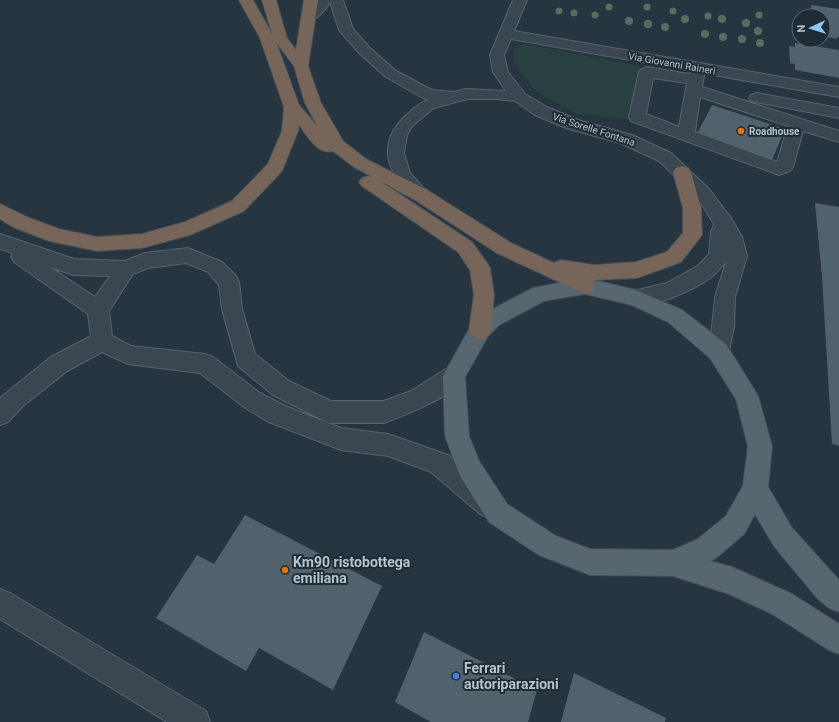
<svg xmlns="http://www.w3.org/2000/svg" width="839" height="722" viewBox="0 0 839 722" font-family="Roboto,sans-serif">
<rect width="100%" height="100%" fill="#263540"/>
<path fill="#284140" d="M 524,44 L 640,66 L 629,119 L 577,114 L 535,91 L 514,62 L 514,49 Z"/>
<path fill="#51626d" d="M 811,5 L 839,9 L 839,37 L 837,37 L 837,39 L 823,36 L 823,16 L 812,16 Z
M 795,43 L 839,50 L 839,78 L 795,70 L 795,64 L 790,63 L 789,46 L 795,47 Z
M 712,105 L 785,129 L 772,160 L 697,134 Z
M 815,203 L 839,207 L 839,446 L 832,444 L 822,277 Z
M 245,515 L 382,586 L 333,690 L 259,648 L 246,671 L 156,618 L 197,555 L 214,564 Z
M 424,632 L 537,690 L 528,722 L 431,722 L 395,702 Z
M 574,673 L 666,718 L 665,722 L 561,722 Z"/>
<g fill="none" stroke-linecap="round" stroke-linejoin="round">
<defs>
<path id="minor" d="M 317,0 L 343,0 L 353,29 L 370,48 L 396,71 L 432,90 L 454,92 L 466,89 L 506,91 L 493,72 L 490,55 L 513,0 L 527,0 L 514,31 L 839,87 L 839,97 L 702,73 L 704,75 L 702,87 L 839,131 L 839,142 L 803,131 L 793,167 L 790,171 L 779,175 L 631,121 L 629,117 L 639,72 L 642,69 L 647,67 L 689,74 L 693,71 L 511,39 L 504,55 L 508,72 L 525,94 L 547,107 L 578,120 L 632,135 L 671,153 L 709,189 L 731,218 L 742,237 L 747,256 L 735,297 L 734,327 L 729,351 L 726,358 L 718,360 L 710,358 L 707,351 L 712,327 L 715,297 L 726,262 C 721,266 718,272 713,276 C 696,289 650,311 629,304 L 626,298 L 629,292 L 667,283 L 699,265 L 709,254 L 711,232 L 714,224 L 697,197 L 659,161 L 620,143 L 566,128 L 535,115 L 515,101 L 497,99 L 467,99 L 434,108 L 412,126 L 407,135 L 404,153 L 410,173 L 430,195 L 427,200 C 423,201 420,202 415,200 C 403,193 388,167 388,153 C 387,136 398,121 411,111 C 417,106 421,102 429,100 L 423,98 L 386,77 L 360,54 L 339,30 L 330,2 C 325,11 315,23 304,20 L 302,17 ZM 653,78 L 687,83 L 679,127 L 646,114 ZM 700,97 L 788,126 L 777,162 L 695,132 Z
M 757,93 L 839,108 L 839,118 L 751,101 L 749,98 L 751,95 Z
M 0,234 L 74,259 L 125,261 L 145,253 L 188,248 L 222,262 L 236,276 L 239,282 L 242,309 L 255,354 L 289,381 L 331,401 L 384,401 L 411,391 L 446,369 L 454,366 L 462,369 L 465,376 C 456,396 405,415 384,423 L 329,423 L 273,395 L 238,366 L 222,309 L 219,285 L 208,272 L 186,263 L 148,268 L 133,274 L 109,311 L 112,336 L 131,346 L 205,354 L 213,357 L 260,393 L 285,406 L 341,428 L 388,434 L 448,455 L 498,496 L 502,505 L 498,514 L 489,518 L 480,514 L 431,472 L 388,456 L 341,450 L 269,422 L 244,407 L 200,373 L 128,364 L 102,352 L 67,371 L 23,406 L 8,422 L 0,425 L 0,398 L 51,357 L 91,336 L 88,314 L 14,262 L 11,257 L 13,253 L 0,249 ZM 50,267 L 73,275 L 110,276 L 95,297 Z
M 0,589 L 10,593 L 206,711 L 210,722 L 167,722 L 0,619 Z"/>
<path id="major" d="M 585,278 L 636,290 L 682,310 L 726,344 L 758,396 L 772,446 L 768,487 L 792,528 L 839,580 L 839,612 L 829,608 L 818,599 L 774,546 L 755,514 L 744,534 L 716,558 L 710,561 L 732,567 L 792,594 L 839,624 L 839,654 L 829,650 L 772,614 L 729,594 L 673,576 L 590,575 L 539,555 L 489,522 L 460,476 L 445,436 L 443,376 L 472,324 L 485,313 L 533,288 ZM 585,294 L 632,305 L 668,322 L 710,358 L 736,399 L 748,446 L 743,486 L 726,516 L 698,539 L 673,550 L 590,549 L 556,536 L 507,504 L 479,461 L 469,436 L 465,377 L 488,336 L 499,325 L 544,301 Z"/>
<path id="highway" d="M 239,0 L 253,0 L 272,34 L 262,0 L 276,0 L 287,38 L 296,50 L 304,0 L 318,0 L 308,66 L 321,103 L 343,141 L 366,159 L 427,190 L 511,243 L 554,263 L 561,260 L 595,265 L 636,262 L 667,252 L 683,233 L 683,208 L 673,172 L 676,168 L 682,166 L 688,168 L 691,172 L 701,208 L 702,235 L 681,262 L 637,278 L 592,280 L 595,286 L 592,292 L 585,294 L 497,253 L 415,200 L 377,179 L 472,242 L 487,263 L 490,268 L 494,295 L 491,330 L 488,336 L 480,339 L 472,336 L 469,330 L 474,295 L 470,270 L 458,252 L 362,186 L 359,182 L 362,178 L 368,176 L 373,177 L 354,167 L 333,151 C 318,156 307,135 299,125 L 298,131 L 282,171 L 244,211 L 190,235 L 142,248 L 97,251 L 49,241 L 13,227 L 0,219 L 0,204 L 27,217 L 59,229 L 97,237 L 142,234 L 185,222 L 232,201 L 268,164 L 282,131 L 284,107 L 260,38 ZM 276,42 L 294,66 L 305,103 L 318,127 L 299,105 Z"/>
</defs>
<use href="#minor" stroke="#58646d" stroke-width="2"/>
<use href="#major" stroke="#445059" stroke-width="2"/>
<use href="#highway" stroke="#45515a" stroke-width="2"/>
<use href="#minor" fill="#3a4750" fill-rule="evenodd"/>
<use href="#major" fill="#586670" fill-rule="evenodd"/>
<use href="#highway" fill="#766558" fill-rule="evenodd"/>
</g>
<g fill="#52705f">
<circle cx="609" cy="7" r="3.5"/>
<circle cx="647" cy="7" r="3.5"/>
<circle cx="559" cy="11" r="3.5"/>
<circle cx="673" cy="11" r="3.5"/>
<circle cx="574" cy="13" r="3.5"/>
<circle cx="595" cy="15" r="3.5"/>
<circle cx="759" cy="15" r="3.5"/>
<circle cx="708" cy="16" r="3.5"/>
<circle cx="685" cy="19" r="4"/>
<circle cx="722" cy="19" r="4"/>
<circle cx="629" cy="21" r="4"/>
<circle cx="746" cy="23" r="4"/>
<circle cx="648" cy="24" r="4"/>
<circle cx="665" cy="27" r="4"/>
<circle cx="758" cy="31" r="4"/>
<circle cx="705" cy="34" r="4"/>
<circle cx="723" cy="37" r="4"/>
<circle cx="742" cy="39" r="4"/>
<circle cx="760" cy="43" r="4"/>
</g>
<g fill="#e8710a" stroke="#1f2c35" stroke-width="1.5">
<circle cx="741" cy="131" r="4"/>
<circle cx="285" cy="570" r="4"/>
</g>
<circle fill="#3f7fe0" stroke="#1f2c35" stroke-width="1.5" cx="456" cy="676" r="4"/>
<g text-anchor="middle" stroke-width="4" stroke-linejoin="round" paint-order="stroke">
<g font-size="10" fill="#b7c1ca" stroke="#1f2c35">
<text transform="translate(672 63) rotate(10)" y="4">Via Giovanni Raineri</text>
<text transform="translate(594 129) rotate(18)" y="4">Via Sorelle Fontana</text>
</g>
<g font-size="10" font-weight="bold" fill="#b7c1ca" stroke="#1f2c35" text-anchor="start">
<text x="749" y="135">Roadhouse</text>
</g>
<g font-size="14" font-weight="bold" fill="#b7c1ca" stroke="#1f2c35" text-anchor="start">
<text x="293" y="567">Km90 ristobottega<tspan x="293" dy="16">emiliana</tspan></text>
<text x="464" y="673">Ferrari<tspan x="464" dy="16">autoriparazioni</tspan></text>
</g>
</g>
<g transform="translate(811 28) rotate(266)"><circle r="19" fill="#1f2c35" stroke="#5c6871"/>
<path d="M0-3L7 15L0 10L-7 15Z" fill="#90c7f6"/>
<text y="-6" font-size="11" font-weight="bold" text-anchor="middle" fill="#b7c1ca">N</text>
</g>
</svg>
